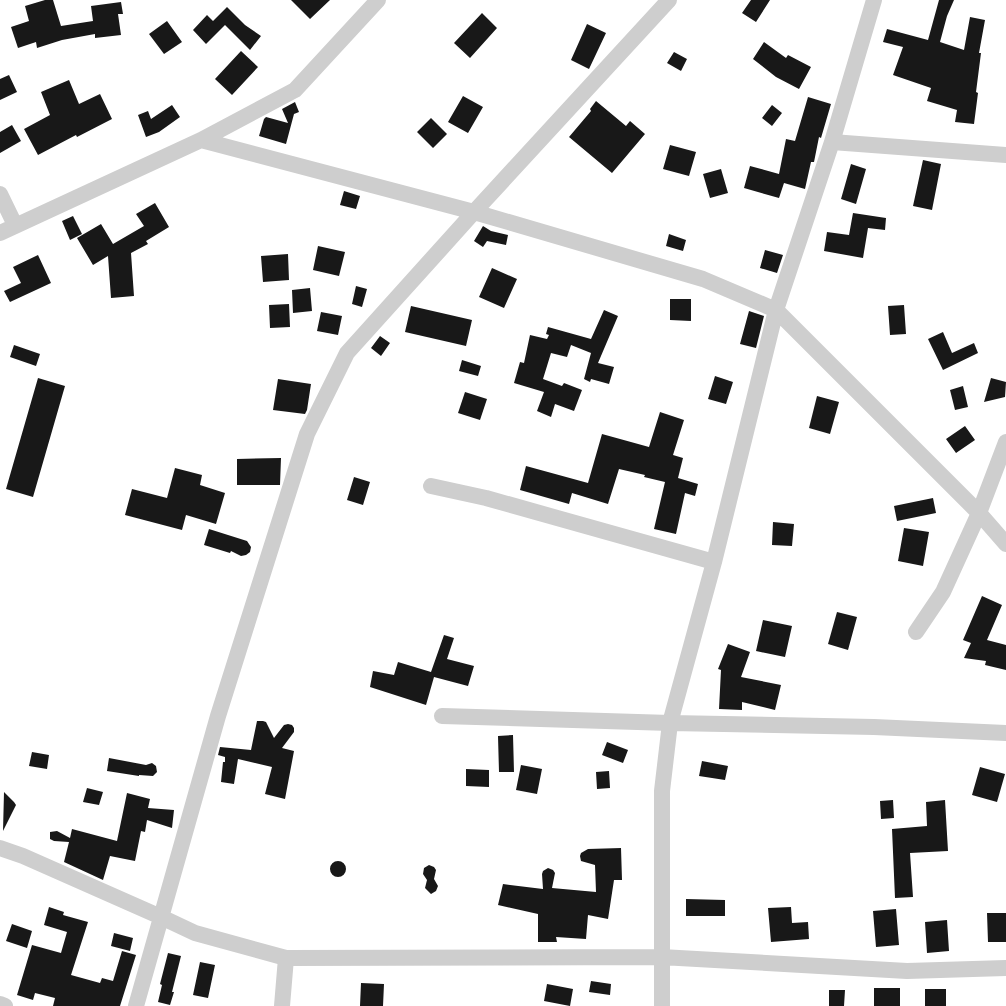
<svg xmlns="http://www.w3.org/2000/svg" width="1006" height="1006" viewBox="0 0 1006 1006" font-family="'PT Sans',sans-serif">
<rect width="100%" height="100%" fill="#fff"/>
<path fill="#181818" d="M 45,0 L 53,0 L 61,26 L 93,21 L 91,6 L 121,2 L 123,14 L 118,14 L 121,35 L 95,38 L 95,34 L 62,40 L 37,48 L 36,42 L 18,48 L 11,27 L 29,21 L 25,6 Z
M 291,0 L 330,0 L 310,19 Z
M 751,0 L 770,0 L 756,22 L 742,13 Z
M 939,0 L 954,0 L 947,16 L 940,42 L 964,50 L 970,17 L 985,20 L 979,53 L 981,53 L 976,92 L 978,93 L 974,124 L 955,122 L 957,110 L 927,101 L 931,88 L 893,75 L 903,47 L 883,42 L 887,29 L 928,40 Z
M 227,7 L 245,25 L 261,36 L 250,50 L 225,25 L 206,44 L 193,30 L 207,15 L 213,21 Z
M 482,13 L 497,28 L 470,58 L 454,43 Z
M 167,21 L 182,42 L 164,54 L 149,34 Z
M 587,24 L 606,33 L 589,69 L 571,60 Z
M 764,42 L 786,58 L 788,55 L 811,67 L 799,89 L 776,77 L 753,59 Z
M 241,51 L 258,67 L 232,95 L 215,79 Z
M 674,52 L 687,59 L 681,71 L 667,63 Z
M 9,75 L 17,92 L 0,100 L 0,79 Z
M 69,80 L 79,104 L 100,94 L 112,119 L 77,137 L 76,135 L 38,155 L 24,129 L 50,115 L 41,92 Z
M 463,96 L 483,107 L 468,133 L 448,122 Z
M 808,97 L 831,104 L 821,138 L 819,137 L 814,162 L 811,162 L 805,189 L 784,183 L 779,198 L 744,188 L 750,166 L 779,174 L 786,139 L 795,141 Z
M 596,101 L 626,126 L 630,121 L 645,134 L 612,173 L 569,137 L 591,111 L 590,109 Z
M 295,102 L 299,112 L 294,114 L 286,144 L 259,136 L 264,119 L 266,117 L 288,123 L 282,109 Z
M 172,105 L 180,117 L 159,132 L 146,137 L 138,115 L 148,111 L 151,119 Z
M 772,105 L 782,113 L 772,126 L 762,118 Z
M 431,118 L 447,134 L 433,148 L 417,132 Z
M 12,125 L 21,141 L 0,153 L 0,132 Z
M 670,145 L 696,152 L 689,176 L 663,169 Z
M 923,160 L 941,164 L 932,210 L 913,206 Z
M 851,164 L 866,169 L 856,204 L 841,199 Z
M 721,169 L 728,193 L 710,198 L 703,174 Z
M 344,191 L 360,196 L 356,209 L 340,205 Z
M 155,203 L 169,227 L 146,241 L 148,244 L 131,253 L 134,296 L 111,298 L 108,256 L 93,265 L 77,238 L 101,224 L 113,244 L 144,226 L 136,214 Z
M 853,213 L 886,218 L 885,230 L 868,228 L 863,258 L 824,251 L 827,232 L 849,235 Z
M 73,216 L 82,234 L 70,240 L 62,221 Z
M 483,226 L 491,231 L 508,235 L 506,245 L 487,241 L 483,247 L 474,241 Z
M 669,234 L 686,240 L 683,251 L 666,246 Z
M 318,246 L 345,252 L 339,276 L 313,270 Z
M 765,250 L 783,255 L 777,273 L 760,268 Z
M 288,254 L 289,280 L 263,282 L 261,256 Z
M 38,255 L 51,283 L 10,302 L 4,291 L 21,283 L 13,267 Z
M 492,268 L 517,279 L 504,308 L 479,297 Z
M 356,286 L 367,289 L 362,307 L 352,304 Z
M 310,288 L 312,311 L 293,313 L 292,290 Z
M 670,299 L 691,299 L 691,321 L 670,320 Z
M 289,304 L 290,327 L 270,328 L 269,305 Z
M 904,305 L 906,334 L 890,335 L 888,306 Z
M 411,306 L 472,320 L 466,346 L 405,332 Z
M 604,310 L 618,316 L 598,363 L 614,367 L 609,384 L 591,379 L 590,382 L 584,379 L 591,353 L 571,345 L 567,357 L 551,353 L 543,379 L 562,386 L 564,383 L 582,390 L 574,411 L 555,404 L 551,417 L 537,411 L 544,392 L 514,383 L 520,362 L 524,363 L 530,335 L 547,339 L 549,335 L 546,334 L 548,327 L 591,339 Z
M 749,311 L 764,316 L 756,348 L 740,344 Z
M 321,312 L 342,316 L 338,335 L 317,331 Z
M 943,332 L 952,353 L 974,343 L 978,353 L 943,370 L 928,339 Z
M 380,336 L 390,343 L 381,356 L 371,348 Z
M 14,345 L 40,354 L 36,366 L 10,357 Z
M 462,360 L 481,366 L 478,376 L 459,371 Z
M 715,376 L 733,382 L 726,404 L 708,399 Z
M 38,378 L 65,386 L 33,497 L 6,489 Z
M 991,378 L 1006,382 L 1005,397 L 984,402 Z
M 278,379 L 311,384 L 307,410 L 305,414 L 273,410 Z
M 963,386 L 968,407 L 955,410 L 950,390 Z
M 465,392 L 487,399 L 480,420 L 458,413 Z
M 817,396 L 839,402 L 830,434 L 809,428 Z
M 660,412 L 684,420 L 673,455 L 683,458 L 678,478 L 698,484 L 695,496 L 685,493 L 676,534 L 654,529 L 665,482 L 644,477 L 645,475 L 619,469 L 608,504 L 572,493 L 569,504 L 520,490 L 526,466 L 588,483 L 602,434 L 649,447 Z
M 965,426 L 975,440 L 956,453 L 946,439 Z
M 281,458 L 280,485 L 237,485 L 237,459 Z
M 175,468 L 202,475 L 200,485 L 225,493 L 216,524 L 186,515 L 182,530 L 125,515 L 132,489 L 167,498 Z
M 354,477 L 370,482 L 363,505 L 347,500 Z
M 933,498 L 936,513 L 897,521 L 894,506 Z
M 773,522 L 794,524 L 792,546 L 772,545 Z
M 904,528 L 929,532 L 923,566 L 898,561 Z
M 209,529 L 247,541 L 251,547 L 250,552 L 246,555 L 241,556 L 231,551 L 230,553 L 204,545 Z
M 982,596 L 1002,605 L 987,640 L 1006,645 L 1006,670 L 985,665 L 986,661 L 964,658 L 971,643 L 963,640 Z
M 837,612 L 857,617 L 848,650 L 828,644 Z
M 763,620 L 792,626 L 785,657 L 756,651 Z
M 444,635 L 454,638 L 447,659 L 474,666 L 468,686 L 434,677 L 426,705 L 370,687 L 373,671 L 394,675 L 398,662 L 431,672 Z
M 728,644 L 750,652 L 741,677 L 781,685 L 775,710 L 742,702 L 742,710 L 719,709 L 721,670 L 718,669 Z
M 257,721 L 263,721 L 266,722 L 274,738 L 284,725 L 288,724 L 292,725 L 294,728 L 294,732 L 282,748 L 294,751 L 285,799 L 265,794 L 272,767 L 238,759 L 234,784 L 221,782 L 223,762 L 225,762 L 225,757 L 218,755 L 220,747 L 251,750 Z
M 513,735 L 514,772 L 499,772 L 498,736 Z
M 607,742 L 628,750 L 623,763 L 602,755 Z
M 32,752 L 49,755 L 47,769 L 29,766 Z
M 109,758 L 146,765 L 152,763 L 156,766 L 157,772 L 153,776 L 139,775 L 139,776 L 107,771 Z
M 702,761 L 728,766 L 725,780 L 699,776 Z
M 521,765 L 542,769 L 537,794 L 516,790 Z
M 980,767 L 1005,774 L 997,802 L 972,795 Z
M 466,769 L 489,770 L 489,787 L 466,786 Z
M 609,771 L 610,788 L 597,789 L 596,772 Z
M 87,788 L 103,792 L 99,805 L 83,802 Z
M 4,792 L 14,802 L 16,805 L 3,831 Z
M 127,793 L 150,799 L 148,808 L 174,810 L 172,828 L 147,820 L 145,832 L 141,831 L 135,861 L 110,856 L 103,880 L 64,862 L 69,842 L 54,841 L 50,839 L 50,832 L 57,831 L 70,838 L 72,829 L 117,841 Z
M 893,800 L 894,818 L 881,819 L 880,801 Z
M 945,800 L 948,851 L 910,853 L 913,897 L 895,898 L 892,829 L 927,826 L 926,802 Z
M 621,848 L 622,880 L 614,880 L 608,919 L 588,915 L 586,939 L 556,937 L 557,942 L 538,942 L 538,914 L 498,905 L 503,884 L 543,889 L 542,874 L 543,871 L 548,868 L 553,870 L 555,873 L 552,888 L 596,892 L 595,865 L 581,861 L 580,856 L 581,853 L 588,849 Z
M330 869a8 8 0 1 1 16 0a8 8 0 1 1-16 0Z
M 429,865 L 434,867 L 436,870 L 434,879 L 438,886 L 436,891 L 431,894 L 425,888 L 427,880 L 423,874 L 424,868 Z
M 686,899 L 725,900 L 725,916 L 686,916 Z
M 49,907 L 64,912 L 63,915 L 88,922 L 71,975 L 100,983 L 102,978 L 113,981 L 122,951 L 136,955 L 120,1006 L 53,1006 L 55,998 L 35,993 L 33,1000 L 17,995 L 32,945 L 61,953 L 67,932 L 44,925 Z
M 791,907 L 792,923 L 808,922 L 809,939 L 771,942 L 768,908 Z
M 896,909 L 899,945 L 876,947 L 873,911 Z
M 987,913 L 1006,913 L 1006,942 L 988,942 Z
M 947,920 L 949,951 L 927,953 L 925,922 Z
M 12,924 L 32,931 L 27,948 L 6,941 Z
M 114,933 L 133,938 L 130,951 L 111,946 Z
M 168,953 L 181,956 L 172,992 L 174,992 L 170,1005 L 158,1002 L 162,985 L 160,984 Z
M 200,962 L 215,965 L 208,998 L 193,995 Z
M 591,981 L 611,984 L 610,995 L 589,992 Z
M 361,983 L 384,984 L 383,1006 L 360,1006 Z
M 547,984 L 573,989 L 570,1006 L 544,1001 Z
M 874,988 L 900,988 L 900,1006 L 874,1006 Z
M 925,989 L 946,989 L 946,1006 L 925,1006 Z
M 829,990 L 845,990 L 844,1006 L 829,1006 Z"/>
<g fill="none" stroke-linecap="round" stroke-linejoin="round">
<path stroke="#cecece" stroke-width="16" d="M 201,140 L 474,212 L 703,279 L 776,310 L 979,513 L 1006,544
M 832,142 L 1006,155
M 0,194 L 15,225
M 0,233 L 201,140 L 295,90 L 378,0
M 431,486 L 486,498 L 714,562
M 916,632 L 943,592 L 979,513 L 1006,442
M 442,716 L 670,723 L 874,727 L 1006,733
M 0,848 L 23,856 L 161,917 L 195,933 L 286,958 L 661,957 L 907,971 L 1006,968
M 0,1004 L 5,1006
M 136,1006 L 218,716 L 307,434 L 347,353 L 474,212 L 669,0
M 282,1006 L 286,958
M 662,1006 L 662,791 L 670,723 L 714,562 L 776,310 L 832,142 L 874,0"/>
</g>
</svg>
